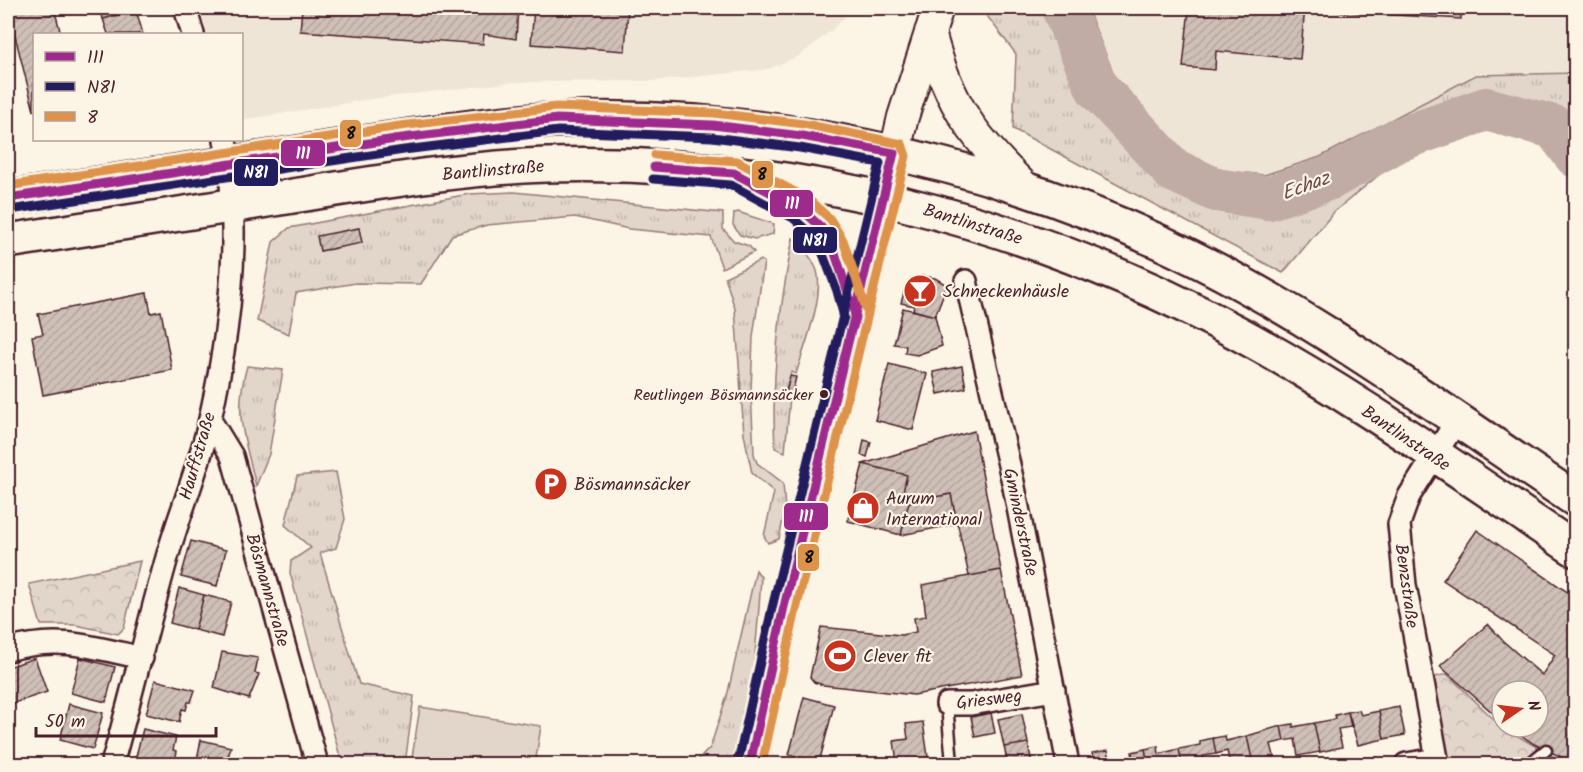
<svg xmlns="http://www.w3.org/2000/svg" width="1583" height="772" viewBox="0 0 1583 772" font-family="Kalam,sans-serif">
<defs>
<pattern id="grass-tufts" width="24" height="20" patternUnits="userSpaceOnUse" patternTransform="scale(1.5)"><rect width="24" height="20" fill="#e2d5ca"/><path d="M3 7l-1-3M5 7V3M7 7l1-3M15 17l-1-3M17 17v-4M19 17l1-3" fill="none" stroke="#c3b6ae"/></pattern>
<pattern id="forest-crowns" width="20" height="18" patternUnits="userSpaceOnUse" patternTransform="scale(1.5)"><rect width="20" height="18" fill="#e2d5ca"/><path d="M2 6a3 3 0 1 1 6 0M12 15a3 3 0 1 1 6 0" fill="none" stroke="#c3b6ae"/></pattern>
<pattern id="building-hatch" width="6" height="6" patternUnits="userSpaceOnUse" patternTransform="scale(1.5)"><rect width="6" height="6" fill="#cfc0b7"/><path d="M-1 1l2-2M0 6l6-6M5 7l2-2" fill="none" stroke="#b3a59e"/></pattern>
</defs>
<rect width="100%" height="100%" fill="#fcf5e5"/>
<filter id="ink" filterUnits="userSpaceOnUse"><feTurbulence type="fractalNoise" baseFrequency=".0167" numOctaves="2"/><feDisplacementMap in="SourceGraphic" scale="12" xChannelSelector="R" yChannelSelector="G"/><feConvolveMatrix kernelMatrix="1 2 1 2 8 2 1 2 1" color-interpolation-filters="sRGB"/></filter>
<g filter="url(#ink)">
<path fill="#eee5d7" d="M 185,8 L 853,8 L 832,30 L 799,56 L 769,69 L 656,81 L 514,82 L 371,99 L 242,120 L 242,34 L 193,34 Z
M 1088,8 L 1575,8 L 1575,72 L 1476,75 L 1320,156 L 1263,175 L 1219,169 L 1186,155 L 1117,79 Z"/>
<path fill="url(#grass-tufts)" stroke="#967a7a" stroke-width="1.5" d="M 981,8 L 1087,8 L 1116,79 L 1186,156 L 1219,170 L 1264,175 L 1320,157 L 1476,75 L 1575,73 L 1575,174 L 1535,133 L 1479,126 L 1408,151 L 1334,212 L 1283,273 L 1013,129 L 1016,54 Z
M 514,192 L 723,213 L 723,229 L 734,241 L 749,246 L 754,252 L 722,268 L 711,237 L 629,229 L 575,217 L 487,225 L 452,235 L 421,284 L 356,283 L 296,293 L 289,334 L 257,321 L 273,242 L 289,228 L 469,194 Z
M 738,212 L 774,224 L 773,234 L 755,239 L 740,235 L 733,225 L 734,213 Z
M 793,238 C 802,247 811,256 816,268 C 826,293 804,347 796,374 L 791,372 L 784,396 L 790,397 L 785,452 L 775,448 C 771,376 779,308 793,238 Z
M 761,260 L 764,262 L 753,337 L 751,392 L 754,454 L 757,463 L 783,483 L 785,510 L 779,539 L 768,543 L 764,536 L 774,492 L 752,473 L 744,434 L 735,309 L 725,277 Z
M 247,366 L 283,370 L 269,454 L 256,486 C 245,438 233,415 247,366 Z
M 336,472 L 345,519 L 336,548 L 320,553 L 359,684 L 414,696 L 405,764 L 342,764 L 290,573 L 291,561 L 311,548 L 285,525 L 297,476 Z
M 756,570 L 761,577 C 757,643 752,700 735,764 L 694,764 L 710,748 L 728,692 Z"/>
<path fill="url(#forest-crowns)" stroke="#967a7a" stroke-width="1.5" d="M 140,561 L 124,628 L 118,634 L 76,625 L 41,625 L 29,584 Z
M 1447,674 L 1502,727 L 1566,764 L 1438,764 L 1422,680 Z"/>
<path fill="#e2d5ca" stroke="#967a7a" stroke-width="1.5" d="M 420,707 L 541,726 L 535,764 L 411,764 Z"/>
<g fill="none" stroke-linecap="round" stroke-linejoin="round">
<path stroke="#c0aca5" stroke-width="44" d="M 1063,8 L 1097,88 L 1173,170 L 1216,190 L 1269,198 L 1330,178 L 1398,140 L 1486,109 L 1554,127 L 1576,156"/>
</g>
<path fill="url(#building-hatch)" stroke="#4a1f2b" stroke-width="1.5" d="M 8,8 L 54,8 L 61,34 L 34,34 L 34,111 Z
M 100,8 L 136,8 L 136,10 L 103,19 Z
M 302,8 L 518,8 L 516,39 L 484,34 L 483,44 L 300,31 Z
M 534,8 L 628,8 L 625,51 L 531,44 Z
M 682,8 L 761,8 L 761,13 Z
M 1189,8 L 1305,8 L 1300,59 L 1216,51 L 1215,70 L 1183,67 Z
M 1330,8 L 1462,8 L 1461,19 L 1330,11 Z
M 136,10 L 143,34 L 108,34 L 103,19 Z
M 359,228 L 362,243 L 320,251 L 317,236 Z
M 921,276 L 935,278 L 947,285 L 935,316 L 913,310 L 914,306 L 901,303 L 906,286 Z
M 147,293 L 151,313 L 161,311 L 172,370 L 43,395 L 32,336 L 43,334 L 38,314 Z
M 903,308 L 935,316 L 942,346 L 917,355 L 905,353 L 906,346 L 894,344 Z
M 889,364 L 927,374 L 913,430 L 875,420 Z
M 962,366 L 966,388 L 938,394 L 933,372 Z
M 790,376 L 796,377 L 792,394 L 786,393 Z
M 974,431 L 1001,570 L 969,576 L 951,494 L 909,502 L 901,500 L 907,475 L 863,464 Z
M 864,440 L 871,442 L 867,457 L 861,455 Z
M 863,464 L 907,475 L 901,500 L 909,502 L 901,535 L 848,521 Z
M 951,494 L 957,524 L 901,535 L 909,502 Z
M 1477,530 L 1576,598 L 1576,683 L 1570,694 L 1576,697 L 1576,764 L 1534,744 L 1509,727 L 1538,727 L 1538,691 L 1502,691 L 1502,721 L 1440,666 L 1488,624 L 1503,641 L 1542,675 L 1555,655 L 1443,580 Z
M 191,541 L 226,550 L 217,586 L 181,577 Z
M 1001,570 L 1022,675 L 914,695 L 823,685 L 814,682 L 810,677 L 821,627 L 901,635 L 916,632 L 914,618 L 926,616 L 922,585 Z
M 179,588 L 204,595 L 195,630 L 170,623 Z
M 204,595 L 231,602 L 222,637 L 195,630 Z
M 222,652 L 258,658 L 255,673 L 259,674 L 249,699 L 214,688 Z
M 35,658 L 47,692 L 8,705 L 8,667 Z
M 80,658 L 115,667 L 106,702 L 71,693 Z
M 155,680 L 195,690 L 191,702 L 188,702 L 186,710 L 182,709 L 179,722 L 146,714 Z
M 804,697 L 834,705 L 819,763 L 789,755 Z
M 69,704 L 103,713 L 93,749 L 60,740 Z
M 1399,707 L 1405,735 L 1384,739 L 1379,711 Z
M 1359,710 L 1361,715 L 1379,711 L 1384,739 L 1358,745 L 1348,712 Z
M 1348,712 L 1351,727 L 1338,729 L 1342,747 L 1320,752 L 1314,723 L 1336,719 L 1335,715 Z
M 991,713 L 995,733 L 975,737 L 971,717 Z
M 1022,714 L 1028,743 L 1004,747 L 998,719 Z
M 923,722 L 928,757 L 897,762 L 894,741 L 908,739 L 906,724 Z
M 1314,723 L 1320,752 L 1298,756 L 1295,739 L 1284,741 L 1281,726 L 1293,724 L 1293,727 Z
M 1281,726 L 1284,741 L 1271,744 L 1275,760 L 1253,764 L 1247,736 Z
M 143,729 L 176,737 L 173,750 L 177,751 L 175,761 L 170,760 L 169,764 L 134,764 Z
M 1225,736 L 1226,741 L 1247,736 L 1253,764 L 1230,764 L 1227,751 L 1216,754 L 1213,738 Z
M 1213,738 L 1216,754 L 1203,756 L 1205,764 L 1182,764 L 1179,749 L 1200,745 L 1200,741 Z
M 201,740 L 231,747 L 226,764 L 196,764 Z
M 1028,743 L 1032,764 L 1008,764 L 1004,747 Z
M 1158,746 L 1159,754 L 1179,749 L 1182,764 L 1148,764 L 1145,749 Z
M 1145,749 L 1148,764 L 1115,764 L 1115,762 L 1133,758 L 1132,752 Z
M 1108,750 L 1111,763 L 1115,764 L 1095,764 L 1092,753 Z
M 928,757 L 929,764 L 898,764 L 897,762 Z"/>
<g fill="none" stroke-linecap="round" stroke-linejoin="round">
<defs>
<path id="service" d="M 947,704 L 952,764
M 1529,764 L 1546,750"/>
<path id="minor" d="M 185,8 L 193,34
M 966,281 L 1013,482 L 1068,764
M 210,420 L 232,456 L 317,764
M 8,650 C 57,635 93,647 142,658
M 947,704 L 971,704 L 1054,690
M 112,764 C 132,695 148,623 168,554 C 181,509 200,465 210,419 C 230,330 242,230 225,140
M 1406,764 L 1437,759
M 1438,764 L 1405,585 L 1399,524 L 1409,496 L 1457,420"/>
<path id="tertiary" d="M 749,181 C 823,218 835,233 855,313
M 750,764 L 793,564 L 884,199"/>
<path id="secondary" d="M 930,32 C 949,107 975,139 1030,192
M 884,199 L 903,117 L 938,8"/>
<path id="primary" d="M 8,198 C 118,180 228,163 338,147 C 409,137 482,123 554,120 C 754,110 983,160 1164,244 C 1310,312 1442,411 1576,500
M 8,241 C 98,226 189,212 280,198 C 369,184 457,168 546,165 C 787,158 1026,219 1238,333 C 1355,396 1465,476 1576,550"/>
</defs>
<use href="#service" stroke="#4a1f2b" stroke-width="15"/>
<use href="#minor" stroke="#4a1f2b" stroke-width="26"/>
<use href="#tertiary" stroke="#4a1f2b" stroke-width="30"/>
<use href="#secondary" stroke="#4a1f2b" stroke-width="34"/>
<use href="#primary" stroke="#4a1f2b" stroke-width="38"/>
<use href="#service" stroke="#fcf5e5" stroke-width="10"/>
<use href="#minor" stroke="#fcf5e5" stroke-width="21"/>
<use href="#tertiary" stroke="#fcf5e5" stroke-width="26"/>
<use href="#secondary" stroke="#fcf5e5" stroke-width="30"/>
<use href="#primary" stroke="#fcf5e5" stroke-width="33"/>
<defs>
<path id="bus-1" d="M 654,167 L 734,173 L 800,208 L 821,227 L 832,244 L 856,317 L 853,327
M 8,198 L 402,138 L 557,119 L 713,125 L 802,136 L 894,153 L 783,611 L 750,764"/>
<path id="bus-2" d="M 653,179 L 731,185 L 793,218 L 812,235 L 821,249 L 837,291 L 844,317 L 842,324
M 10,210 L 404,150 L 558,131 L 712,137 L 800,148 L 880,163 L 772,608 L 738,762"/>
<path id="bus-3" d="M 655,155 L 737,161 L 808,199 L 830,219 L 843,240 L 868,314 L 864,330
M 8,186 L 400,126 L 556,107 L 714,113 L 804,124 L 902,144 L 906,156 L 795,614 L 762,764"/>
</defs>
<use href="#bus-1" stroke="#fcf5e5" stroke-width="14"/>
<use href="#bus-2" stroke="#fcf5e5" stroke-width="14"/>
<use href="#bus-3" stroke="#fcf5e5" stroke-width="14"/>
<use href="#bus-1" stroke="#9d2b8c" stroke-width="9"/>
<use href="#bus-2" stroke="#221d5f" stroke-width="9"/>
<use href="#bus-3" stroke="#de934c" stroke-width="9"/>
</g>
</g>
<defs>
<symbol id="bar-disc" viewBox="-11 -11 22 22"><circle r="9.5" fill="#c8321e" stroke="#fcf5e5"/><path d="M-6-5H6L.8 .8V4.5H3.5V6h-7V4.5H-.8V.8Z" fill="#fff"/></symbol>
<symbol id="parking-disc" viewBox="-11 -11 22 22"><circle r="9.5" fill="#c8321e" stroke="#fcf5e5"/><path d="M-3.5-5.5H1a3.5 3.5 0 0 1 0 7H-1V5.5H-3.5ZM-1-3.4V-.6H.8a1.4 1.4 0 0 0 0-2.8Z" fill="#fff"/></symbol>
<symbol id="shop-disc" viewBox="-11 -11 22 22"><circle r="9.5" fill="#c8321e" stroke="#fcf5e5"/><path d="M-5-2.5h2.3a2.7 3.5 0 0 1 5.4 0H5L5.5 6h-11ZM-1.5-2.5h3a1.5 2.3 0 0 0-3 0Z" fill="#fff"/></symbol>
<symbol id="stadium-disc" viewBox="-11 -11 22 22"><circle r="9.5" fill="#c8321e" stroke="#fcf5e5"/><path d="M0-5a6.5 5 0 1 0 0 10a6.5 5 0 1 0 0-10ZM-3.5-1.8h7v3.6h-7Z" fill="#fff"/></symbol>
</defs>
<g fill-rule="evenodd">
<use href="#bar-disc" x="901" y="272" width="38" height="38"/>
<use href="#parking-disc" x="532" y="465" width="38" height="38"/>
<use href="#shop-disc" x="844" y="489" width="38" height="38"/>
<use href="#stadium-disc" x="821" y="637" width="38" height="38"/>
</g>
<circle fill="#4a1f2b" stroke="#fcf5e5" stroke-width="2" cx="824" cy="394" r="5"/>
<g text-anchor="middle" stroke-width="4.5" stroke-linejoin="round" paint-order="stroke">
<g font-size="16" fill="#4a1f2b" stroke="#fcf5e5" text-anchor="end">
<text x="813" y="400">Reutlingen Bösmannsäcker</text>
</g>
<g font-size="18" fill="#4a1f2b" stroke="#fcf5e5">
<text transform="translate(493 170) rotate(-5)" y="6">Bantlinstraße</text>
<text transform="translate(973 224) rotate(17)" y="6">Bantlinstraße</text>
<text transform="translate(1406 438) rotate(34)" y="6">Bantlinstraße</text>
<text transform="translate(197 456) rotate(-74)" y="6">Hauffstraße</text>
<text transform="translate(1021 522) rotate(78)" y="6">Gminderstraße</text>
<text transform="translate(1407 586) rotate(82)" y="6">Benzstraße</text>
<text transform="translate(268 590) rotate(74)" y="6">Bösmannstraße</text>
<text transform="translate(989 699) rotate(-7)" y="6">Griesweg</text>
</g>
<g font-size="18" fill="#4a1f2b" stroke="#fcf5e5" text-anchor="start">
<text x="943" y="297">Schneckenhäusle</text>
<text x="574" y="490">Bösmannsäcker</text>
<text x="886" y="504">Aurum<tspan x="886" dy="21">International</tspan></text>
<text x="863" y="662">Clever fit</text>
</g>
<g font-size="20" font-style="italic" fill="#6d4950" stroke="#fcf5e5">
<text transform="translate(1305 185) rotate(-20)" y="7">Echaz</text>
</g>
</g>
<g stroke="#fcf5e5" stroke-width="2">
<rect x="339" y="119" width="23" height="29" rx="6" fill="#de934c"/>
<rect x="280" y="139" width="46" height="28" rx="6" fill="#9d2b8c"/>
<rect x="233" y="158" width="46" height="29" rx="6" fill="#221d5f"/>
<rect x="751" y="160" width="23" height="29" rx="6" fill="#de934c"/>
<rect x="769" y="189" width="45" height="29" rx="6" fill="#9d2b8c"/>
<rect x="792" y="226" width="46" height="28" rx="6" fill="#221d5f"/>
<rect x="783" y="502" width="46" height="29" rx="6" fill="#9d2b8c"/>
<rect x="797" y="543" width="23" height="29" rx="6" fill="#de934c"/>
</g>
<g font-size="16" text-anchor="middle" font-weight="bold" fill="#fff">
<text x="303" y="159">111</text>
<text x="256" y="178">N81</text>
<text x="792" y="209">111</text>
<text x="815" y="246">N81</text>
<text x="806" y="522">111</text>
</g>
<g font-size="16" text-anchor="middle" font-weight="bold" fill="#111">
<text x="351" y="139">8</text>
<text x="762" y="180">8</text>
<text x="809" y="563">8</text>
</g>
<rect width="1583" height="772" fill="none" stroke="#fcf5e5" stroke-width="30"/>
<rect x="15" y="15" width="1553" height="742" fill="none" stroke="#4a1f2b" stroke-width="2" filter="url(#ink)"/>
<rect x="33" y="33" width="210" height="108" fill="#fcf5e5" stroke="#b59f9b" stroke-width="1.5"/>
<rect x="45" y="52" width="30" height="9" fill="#9d2b8c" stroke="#b59f9b" stroke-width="1.5"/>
<text x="87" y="63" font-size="18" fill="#4a1f2b">111</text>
<rect x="45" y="82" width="30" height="9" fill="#221d5f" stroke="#b59f9b" stroke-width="1.5"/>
<text x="87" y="93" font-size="18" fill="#4a1f2b">N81</text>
<rect x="45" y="112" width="30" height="9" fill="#de934c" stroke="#b59f9b" stroke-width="1.5"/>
<text x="87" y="123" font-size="18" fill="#4a1f2b">8</text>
<g transform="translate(1520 709) rotate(76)"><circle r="28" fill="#fcf5e5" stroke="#b59f9b" stroke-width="1.5"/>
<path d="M0-4.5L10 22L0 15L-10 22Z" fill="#c8321e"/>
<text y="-9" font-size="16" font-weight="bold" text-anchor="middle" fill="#4a1f2b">N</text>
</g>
<path d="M36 727v9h180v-9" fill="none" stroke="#4a1f2b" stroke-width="3"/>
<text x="45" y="727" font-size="18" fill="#4a1f2b" stroke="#fcf5e5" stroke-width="4.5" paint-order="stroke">50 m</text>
</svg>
